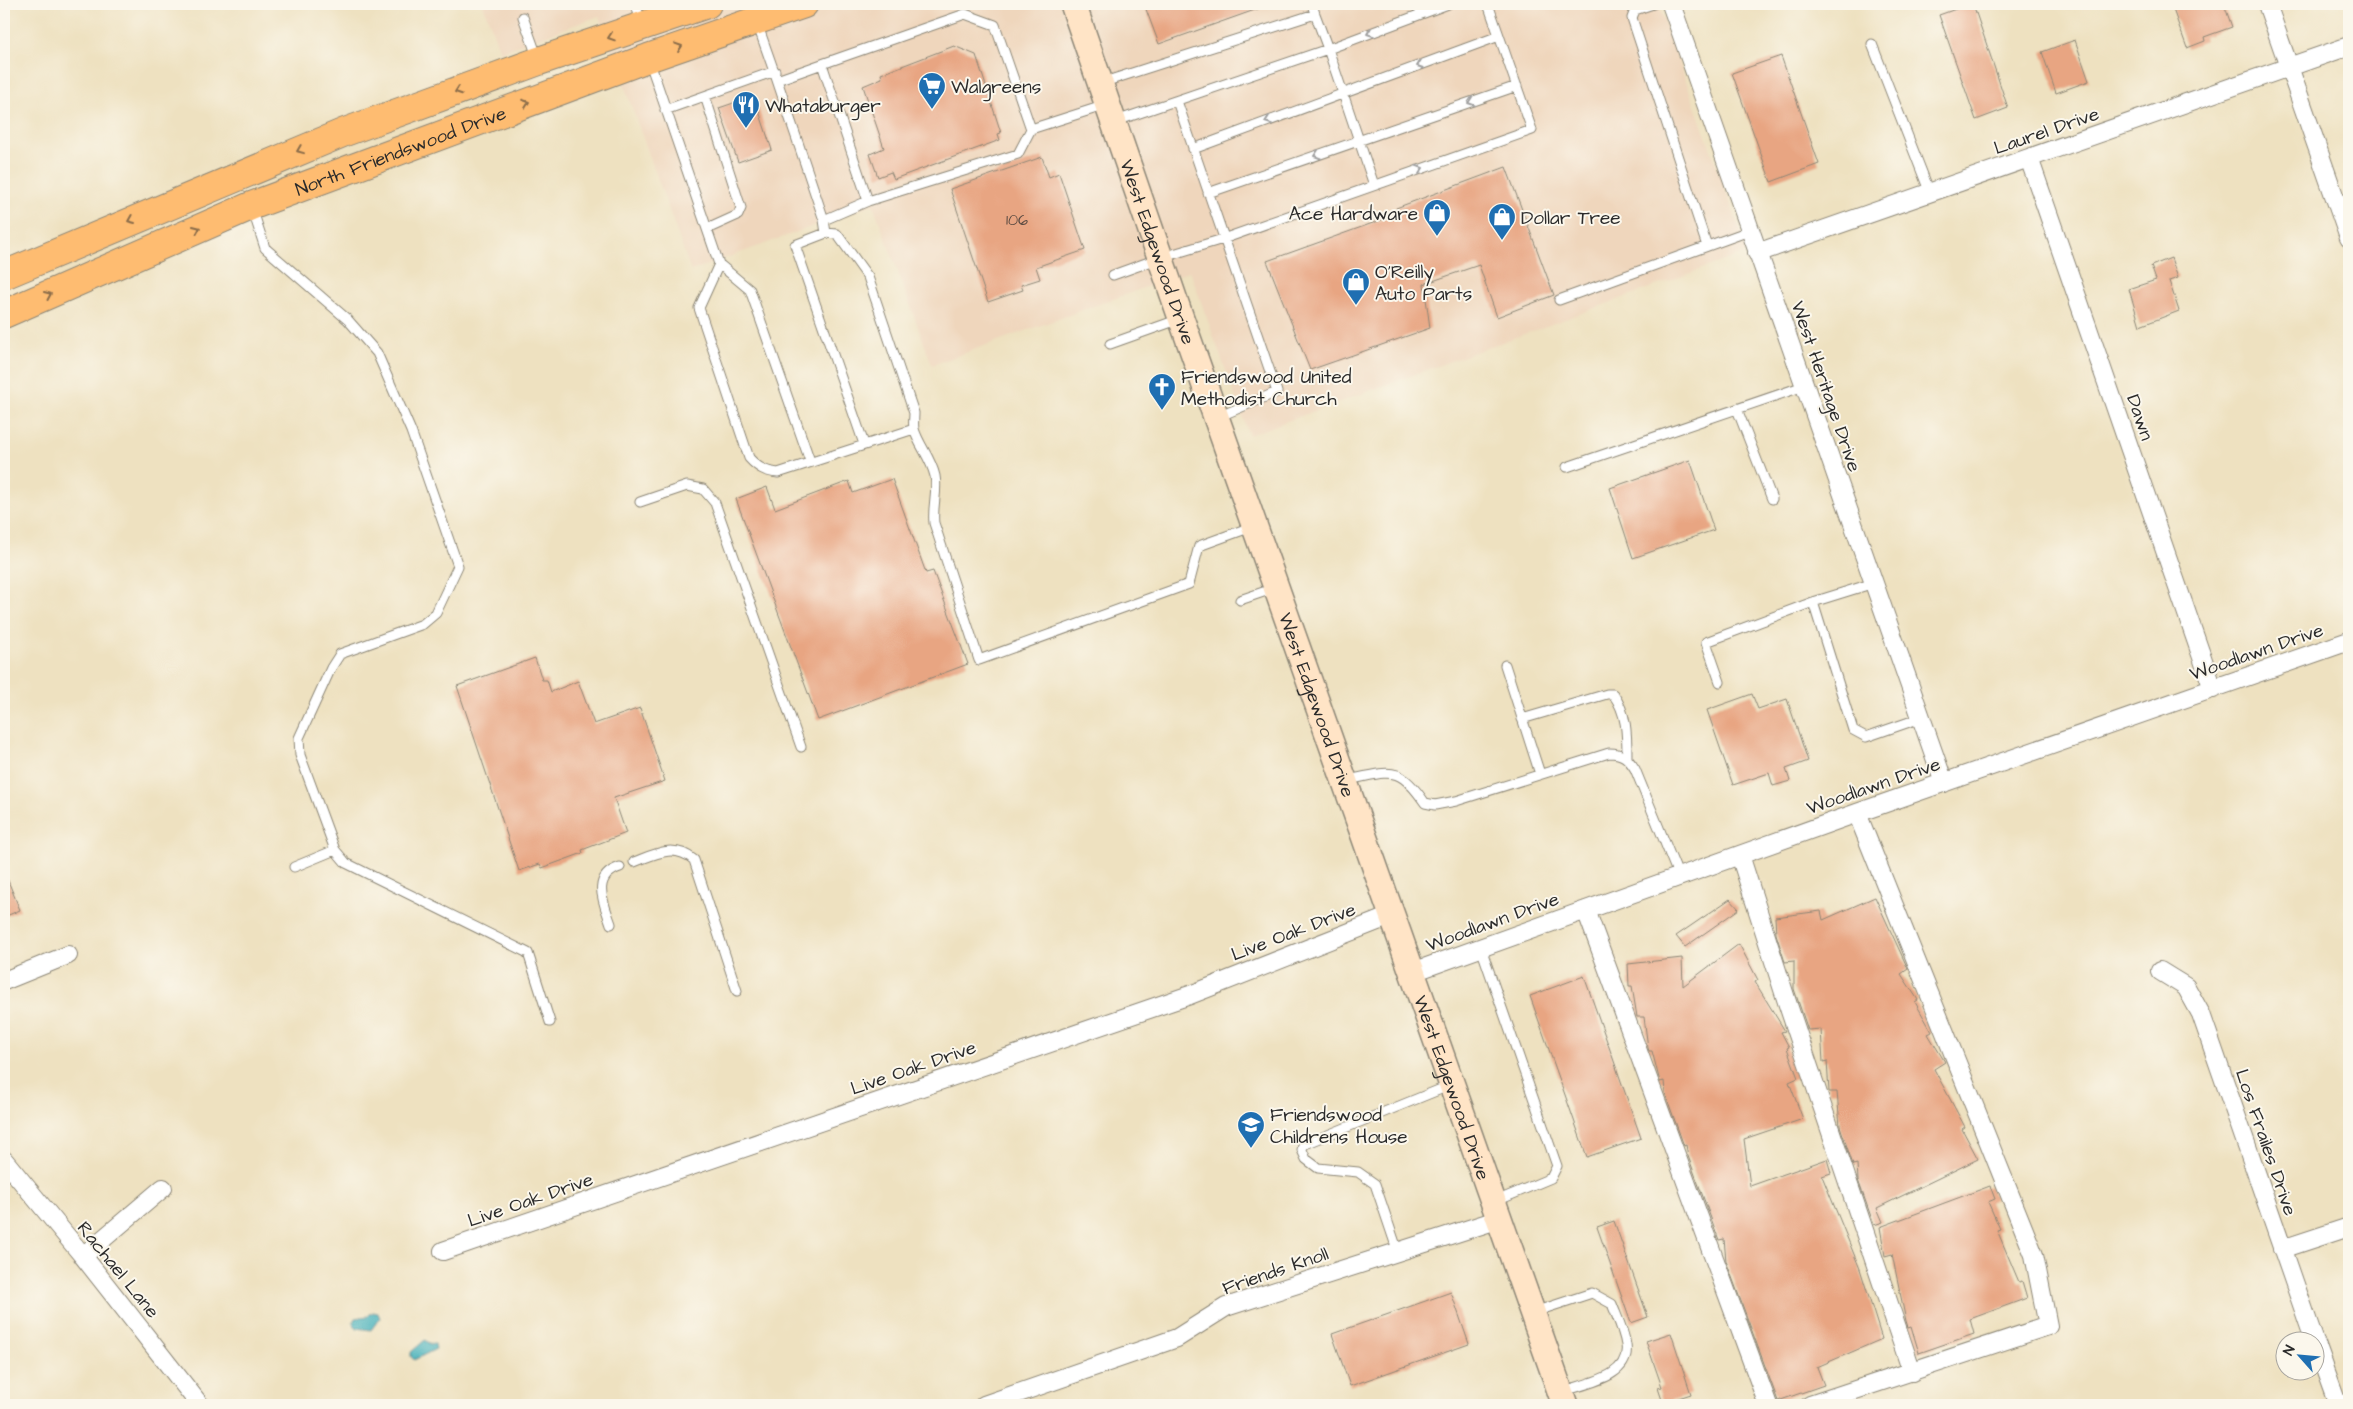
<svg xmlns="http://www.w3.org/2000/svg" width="2353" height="1409" viewBox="0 0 2353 1409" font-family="'Architects Daughter',sans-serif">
<rect width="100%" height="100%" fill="#fbf7ec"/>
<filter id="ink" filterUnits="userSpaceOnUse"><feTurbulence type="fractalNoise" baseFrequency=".02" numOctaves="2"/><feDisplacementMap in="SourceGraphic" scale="10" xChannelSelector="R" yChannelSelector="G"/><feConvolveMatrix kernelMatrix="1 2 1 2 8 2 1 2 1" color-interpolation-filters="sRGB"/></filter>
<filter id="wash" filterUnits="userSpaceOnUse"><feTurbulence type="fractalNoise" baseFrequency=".0096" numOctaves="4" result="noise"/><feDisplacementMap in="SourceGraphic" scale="20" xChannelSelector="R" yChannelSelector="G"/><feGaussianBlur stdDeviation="1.12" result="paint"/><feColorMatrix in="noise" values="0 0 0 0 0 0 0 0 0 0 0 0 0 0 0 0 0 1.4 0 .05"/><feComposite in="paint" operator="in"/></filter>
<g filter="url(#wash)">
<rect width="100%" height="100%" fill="#eee1c0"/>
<path fill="#efd6bc" d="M 483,4 L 1658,4 L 1748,252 L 1249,435 L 1190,271 L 932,365 L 873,204 L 691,271 L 599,16 L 500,52 Z"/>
<path fill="#3cadb8" stroke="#346c72" d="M 373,1312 L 378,1313 L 380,1318 L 371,1330 L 356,1328 L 353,1322 L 355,1318 L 367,1316 Z
M 425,1340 L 430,1344 L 435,1344 L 436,1349 L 414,1360 L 411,1357 L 411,1352 Z"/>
<g id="blocks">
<path fill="#e8a582" d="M 1144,4 L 1266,4 L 1266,6 L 1159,44 Z
M 1970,4 L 1973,4 L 2008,108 L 1976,120 L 1939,15 Z
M 2171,4 L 2224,4 L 2232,27 L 2204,37 L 2205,41 L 2187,48 Z
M 2075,40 L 2089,81 L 2056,93 L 2042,52 Z
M 954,46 L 976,55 L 1001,133 L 998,134 L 1000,140 L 894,179 L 891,172 L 878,177 L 870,154 L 884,148 L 863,86 L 882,78 L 881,74 Z
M 1781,56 L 1819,164 L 1771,182 L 1732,73 Z
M 754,96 L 772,150 L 738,162 L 719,108 Z
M 1042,157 L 1049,177 L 1059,173 L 1085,250 L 1036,267 L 1040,279 L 1021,285 L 1023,290 L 988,302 L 950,189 Z
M 1506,167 L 1554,295 L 1497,317 L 1479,265 L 1424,284 L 1430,328 L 1310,370 L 1267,261 L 1398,214 L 1396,208 Z
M 2171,258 L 2178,278 L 2169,281 L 2179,311 L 2140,326 L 2129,289 L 2156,280 L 2151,266 Z
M 1690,460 L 1714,530 L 1633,558 L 1610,488 Z
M 892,479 L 926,573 L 933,571 L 968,664 L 818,720 L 736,499 L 767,487 L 775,509 L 849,481 L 853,493 Z
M 535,658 L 542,680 L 547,680 L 551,692 L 578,681 L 594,724 L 640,708 L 665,781 L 614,798 L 626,833 L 582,850 L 583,853 L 542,868 L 540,864 L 519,871 L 457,686 Z
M 1752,694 L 1758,709 L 1787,699 L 1808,761 L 1786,769 L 1790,781 L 1773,786 L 1769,773 L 1733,785 L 1707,710 Z
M 4,871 L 20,910 L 4,917 Z
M 1875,897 L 1908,969 L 1901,974 L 1918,1000 L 1915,1002 L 1932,1032 L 1928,1034 L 1945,1062 L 1934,1069 L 1965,1127 L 1962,1129 L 1978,1159 L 1877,1208 L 1883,1222 L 1874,1225 L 1858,1180 L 1857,1164 L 1853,1165 L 1840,1126 L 1837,1092 L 1829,1092 L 1827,1061 L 1823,1062 L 1821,1029 L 1808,1030 L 1794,989 L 1794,961 L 1785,962 L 1776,934 L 1775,917 L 1821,911 L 1823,920 Z
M 1730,899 L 1739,909 L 1685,947 L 1676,936 Z
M 1739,944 L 1758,980 L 1755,982 L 1785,1031 L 1781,1032 L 1789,1047 L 1787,1048 L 1798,1078 L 1789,1082 L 1803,1119 L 1744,1139 L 1750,1186 L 1827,1159 L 1831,1173 L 1822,1176 L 1860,1269 L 1882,1339 L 1817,1367 L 1824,1385 L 1778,1401 L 1726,1261 L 1724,1239 L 1719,1240 L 1688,1156 L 1686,1145 L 1684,1146 L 1665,1093 L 1664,1081 L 1660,1082 L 1652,1051 L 1649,1051 L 1648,1048 L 1644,1017 L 1637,1017 L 1632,986 L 1629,986 L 1628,964 L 1682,958 L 1683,986 Z
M 1584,976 L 1641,1138 L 1587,1157 L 1530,996 Z
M 1990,1186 L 1995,1199 L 1988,1202 L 2000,1229 L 1997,1230 L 2019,1282 L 2022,1281 L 2027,1298 L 1970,1319 L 1974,1334 L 1919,1353 L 1911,1326 L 1908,1327 L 1906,1321 L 1892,1254 L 1885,1256 L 1880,1227 Z
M 1614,1221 L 1648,1317 L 1631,1323 L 1597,1227 Z
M 1451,1292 L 1469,1344 L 1350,1386 L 1332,1334 Z
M 1671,1333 L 1691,1394 L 1663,1403 L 1658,1388 L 1662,1387 L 1646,1341 Z"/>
</g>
</g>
<g filter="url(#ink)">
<use href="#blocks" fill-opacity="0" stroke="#8c8676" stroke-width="1"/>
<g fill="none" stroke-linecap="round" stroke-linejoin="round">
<defs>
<path id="lane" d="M 636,4 L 641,24
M 1653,4 L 1635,10 L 1632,18 L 1707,246
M 1315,14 L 1328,49 L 1448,4
M 523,17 L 538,59
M 757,23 L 777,80 L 822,64
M 1872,44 L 1930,193
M 649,60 L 719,264 L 750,290 L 810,461
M 777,80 L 824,220 L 826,233
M 1101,83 L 1315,14 L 1312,4
M 705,96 L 741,208 L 738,215 L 707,229
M 1177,101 L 1277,392 L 1218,417
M 665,110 L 775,71
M 1116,121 L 1328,49 L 1374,185
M 1031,129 L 1018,154 L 868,201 L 822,64 L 965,14 L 995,25 L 1031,129 L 1106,105
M 1193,149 L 1499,36
M 1208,193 L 1517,86
M 252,208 L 265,248 L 348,320 L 377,353 L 411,431 L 458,566 L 436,613 L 423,624 L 340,654 L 331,668 L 299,738 L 300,755 L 335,850 L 346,863 L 528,953 L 550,1022
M 824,220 L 868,201
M 719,264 L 699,308 L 749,458 C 758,468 766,472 778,473 L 914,429
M 1113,275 L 1160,258 L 1223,239 L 1532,130 L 1488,4
M 1559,300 L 1749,231
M 1110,344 L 1180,319
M 1737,409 L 1772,499
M 864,444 L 795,245 L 826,233 L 837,234 L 868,277 L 914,413 C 914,418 913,424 914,429 C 918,444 931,458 935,476 C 938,491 932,507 934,523 L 979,660 L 1189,584 L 1199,546 L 1254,526
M 1567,467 L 1804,386
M 640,502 L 687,486 L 703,489 L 715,503 L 801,747
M 1874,583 L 1813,602 L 1853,730 L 1866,737 L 1921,718
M 1240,600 L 1275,588
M 1505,665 L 1540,774
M 1720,682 L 1706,642 L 1813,602
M 1522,719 L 1607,694 L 1613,694 C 1627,713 1627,734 1627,757
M 1345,780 C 1390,773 1397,762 1425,803 L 1435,805 L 1456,801 L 1609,753 C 1623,753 1628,758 1635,769 L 1679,877
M 634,862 C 655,854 674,843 694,860 L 737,991
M 294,867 L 335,850
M 611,924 C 604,903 590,877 620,867
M 1481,948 L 1557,1166 L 1551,1178 L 1494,1202
M 1398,1252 L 1375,1184 L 1358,1172 L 1318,1168 L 1306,1159 L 1302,1150 L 1303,1145 L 1451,1085
M 1534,1312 L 1592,1293 L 1612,1304 C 1617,1317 1624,1331 1626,1345 C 1631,1378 1585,1383 1561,1392"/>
<path id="street" d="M 1671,4 L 1944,783
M 2267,4 L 2349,238
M 2029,158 L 2213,689
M 1757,253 L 2349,46
M 1740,855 L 1787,1002 L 1912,1372
M 1586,910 L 1768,1405
M 2160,971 L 2186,987 L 2201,1014 L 2315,1342
M 1413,972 L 1857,813 L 2349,641
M 4,981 L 68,955
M 4,1160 L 83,1256 L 200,1405
M 2282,1249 L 2349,1227
M 443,1251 L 1190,995 L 1393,915
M 83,1256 L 163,1188
M 2316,1344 L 2338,1405
M 984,1405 L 1177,1338 L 1226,1307 L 1500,1219
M 1810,1405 L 2048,1326 L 2034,1255 L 1857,813"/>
<g id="secondary">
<path id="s1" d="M 1073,4 L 1181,318 L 1565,1405"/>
</g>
<g id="primary">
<path d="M 4,275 L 345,132 L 539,61 L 707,4"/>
<path id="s2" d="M 4,314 L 251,206 L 648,58 L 804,4"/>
</g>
</defs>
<use href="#lane" stroke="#8c8676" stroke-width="11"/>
<use href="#street" stroke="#8c8676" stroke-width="20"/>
<use href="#secondary" stroke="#8c8676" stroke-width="28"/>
<use href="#primary" stroke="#8c8676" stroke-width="30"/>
<use href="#lane" stroke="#fff" stroke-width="9"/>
<use href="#street" stroke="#fff" stroke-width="18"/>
<use href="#secondary" stroke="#ffe4c6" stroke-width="25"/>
<use href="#primary" stroke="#febc71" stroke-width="28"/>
</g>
<defs><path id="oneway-chevron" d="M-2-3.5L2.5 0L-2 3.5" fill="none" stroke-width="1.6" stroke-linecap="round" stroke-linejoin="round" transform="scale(1.25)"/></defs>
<g stroke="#a0a0a0">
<use href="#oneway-chevron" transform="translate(1370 33) rotate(159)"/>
<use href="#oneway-chevron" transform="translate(1420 65) rotate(160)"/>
<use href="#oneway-chevron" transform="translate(1471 102) rotate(161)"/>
<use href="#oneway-chevron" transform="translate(1268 121) rotate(160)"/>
<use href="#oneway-chevron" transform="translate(1317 155) rotate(161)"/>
<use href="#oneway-chevron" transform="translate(1420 169) rotate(-19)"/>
</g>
<g stroke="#8a6c4a">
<use href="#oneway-chevron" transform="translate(611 37) rotate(161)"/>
<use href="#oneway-chevron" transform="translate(679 47) rotate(-19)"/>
<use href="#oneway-chevron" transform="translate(458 91) rotate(160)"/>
<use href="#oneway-chevron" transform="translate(526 103) rotate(-20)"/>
<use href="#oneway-chevron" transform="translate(300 150) rotate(158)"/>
<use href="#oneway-chevron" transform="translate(131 220) rotate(157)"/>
<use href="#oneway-chevron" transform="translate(197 229) rotate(-24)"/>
<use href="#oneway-chevron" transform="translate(48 295) rotate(-24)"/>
</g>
</g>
<defs>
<symbol id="supermarket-pin" viewBox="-11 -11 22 30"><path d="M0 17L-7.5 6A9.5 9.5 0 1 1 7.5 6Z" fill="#1f6fb2" stroke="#fbf7ec"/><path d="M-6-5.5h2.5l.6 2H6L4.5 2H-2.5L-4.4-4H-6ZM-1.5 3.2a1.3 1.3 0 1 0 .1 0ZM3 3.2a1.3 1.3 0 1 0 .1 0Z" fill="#fff"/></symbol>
<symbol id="restaurant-pin" viewBox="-11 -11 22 30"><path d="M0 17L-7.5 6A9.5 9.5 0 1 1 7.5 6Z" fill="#1f6fb2" stroke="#fbf7ec"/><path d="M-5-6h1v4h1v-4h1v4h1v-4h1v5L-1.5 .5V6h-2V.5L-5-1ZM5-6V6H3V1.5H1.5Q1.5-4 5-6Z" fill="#fff"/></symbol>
<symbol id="shop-pin" viewBox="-11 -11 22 30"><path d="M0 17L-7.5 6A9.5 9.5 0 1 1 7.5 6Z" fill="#1f6fb2" stroke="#fbf7ec"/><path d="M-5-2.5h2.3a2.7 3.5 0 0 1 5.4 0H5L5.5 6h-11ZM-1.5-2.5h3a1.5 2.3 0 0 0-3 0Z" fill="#fff"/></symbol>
<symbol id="church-pin" viewBox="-11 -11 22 30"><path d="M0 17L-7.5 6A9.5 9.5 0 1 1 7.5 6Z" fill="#1f6fb2" stroke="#fbf7ec"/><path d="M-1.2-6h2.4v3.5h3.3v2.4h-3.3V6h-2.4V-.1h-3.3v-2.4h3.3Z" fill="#fff"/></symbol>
<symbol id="school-pin" viewBox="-11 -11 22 30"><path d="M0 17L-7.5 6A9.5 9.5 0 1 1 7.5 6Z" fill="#1f6fb2" stroke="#fbf7ec"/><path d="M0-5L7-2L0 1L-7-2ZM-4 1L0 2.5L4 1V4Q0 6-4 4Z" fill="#fff"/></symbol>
</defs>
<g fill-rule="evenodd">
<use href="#supermarket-pin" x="916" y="70" width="32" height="43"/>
<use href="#restaurant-pin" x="730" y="89" width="32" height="43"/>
<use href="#shop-pin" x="1421" y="197" width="32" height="43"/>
<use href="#shop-pin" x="1486" y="201" width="32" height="43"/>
<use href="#shop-pin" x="1340" y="266" width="32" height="43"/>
<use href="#church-pin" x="1146" y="371" width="32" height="43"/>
<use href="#school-pin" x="1235" y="1109" width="32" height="43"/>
</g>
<g text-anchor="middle" stroke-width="4" stroke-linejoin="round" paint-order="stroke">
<g font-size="16" fill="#5a4a41">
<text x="1017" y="225">106</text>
</g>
<g font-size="19" fill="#2b2b2b" stroke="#fbf7ec" text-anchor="start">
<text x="951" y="93">Walgreens</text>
<text x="765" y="112">Whataburger</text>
<text x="1418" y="220" text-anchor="end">Ace Hardware</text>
<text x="1521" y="224">Dollar Tree</text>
<text x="1375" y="278">O'Reilly<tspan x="1375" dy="22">Auto Parts</tspan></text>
<text x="1181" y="383">Friendswood United<tspan x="1181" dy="22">Methodist Church</tspan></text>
<text x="1270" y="1121">Friendswood<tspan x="1270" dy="22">Childrens House</tspan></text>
</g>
<g font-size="19" fill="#2b2b2b" stroke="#fbf7ec">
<text transform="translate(2046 130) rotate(-19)" y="7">Laurel Drive</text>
<text dy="7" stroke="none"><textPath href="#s2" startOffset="429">North Friendswood Drive</textPath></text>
<text dy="7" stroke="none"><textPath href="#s1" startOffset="262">West Edgewood Drive</textPath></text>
<text transform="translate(1827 386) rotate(71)" y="7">West Heritage Drive</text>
<text transform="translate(2141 417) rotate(71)" y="7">Dawn</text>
<text transform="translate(2256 651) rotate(-19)" y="7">Woodlawn Drive</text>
<text dy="7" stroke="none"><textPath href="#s1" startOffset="742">West Edgewood Drive</textPath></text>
<text transform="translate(1873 785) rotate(-19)" y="7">Woodlawn Drive</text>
<text transform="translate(1492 921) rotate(-20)" y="7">Woodlawn Drive</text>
<text transform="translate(1293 931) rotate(-21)" y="7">Live Oak Drive</text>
<text transform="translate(913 1067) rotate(-19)" y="7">Live Oak Drive</text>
<text dy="7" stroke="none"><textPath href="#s1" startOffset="1148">West Edgewood Drive</textPath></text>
<text transform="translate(2267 1142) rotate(71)" y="7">Los Frailes Drive</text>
<text transform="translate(530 1199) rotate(-19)" y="7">Live Oak Drive</text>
<text transform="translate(119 1269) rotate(51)" y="7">Rachael Lane</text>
<text transform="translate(1275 1270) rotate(-19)" y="7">Friends Knoll</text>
</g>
</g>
<rect width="2353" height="1409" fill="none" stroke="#fbf7ec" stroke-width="20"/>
<g transform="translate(2300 1356) rotate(297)"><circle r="24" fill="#fbf7ec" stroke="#a8a59f"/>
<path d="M0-4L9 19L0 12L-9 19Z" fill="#1f6fb2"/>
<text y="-8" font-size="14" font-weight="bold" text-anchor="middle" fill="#2b2b2b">N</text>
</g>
</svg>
